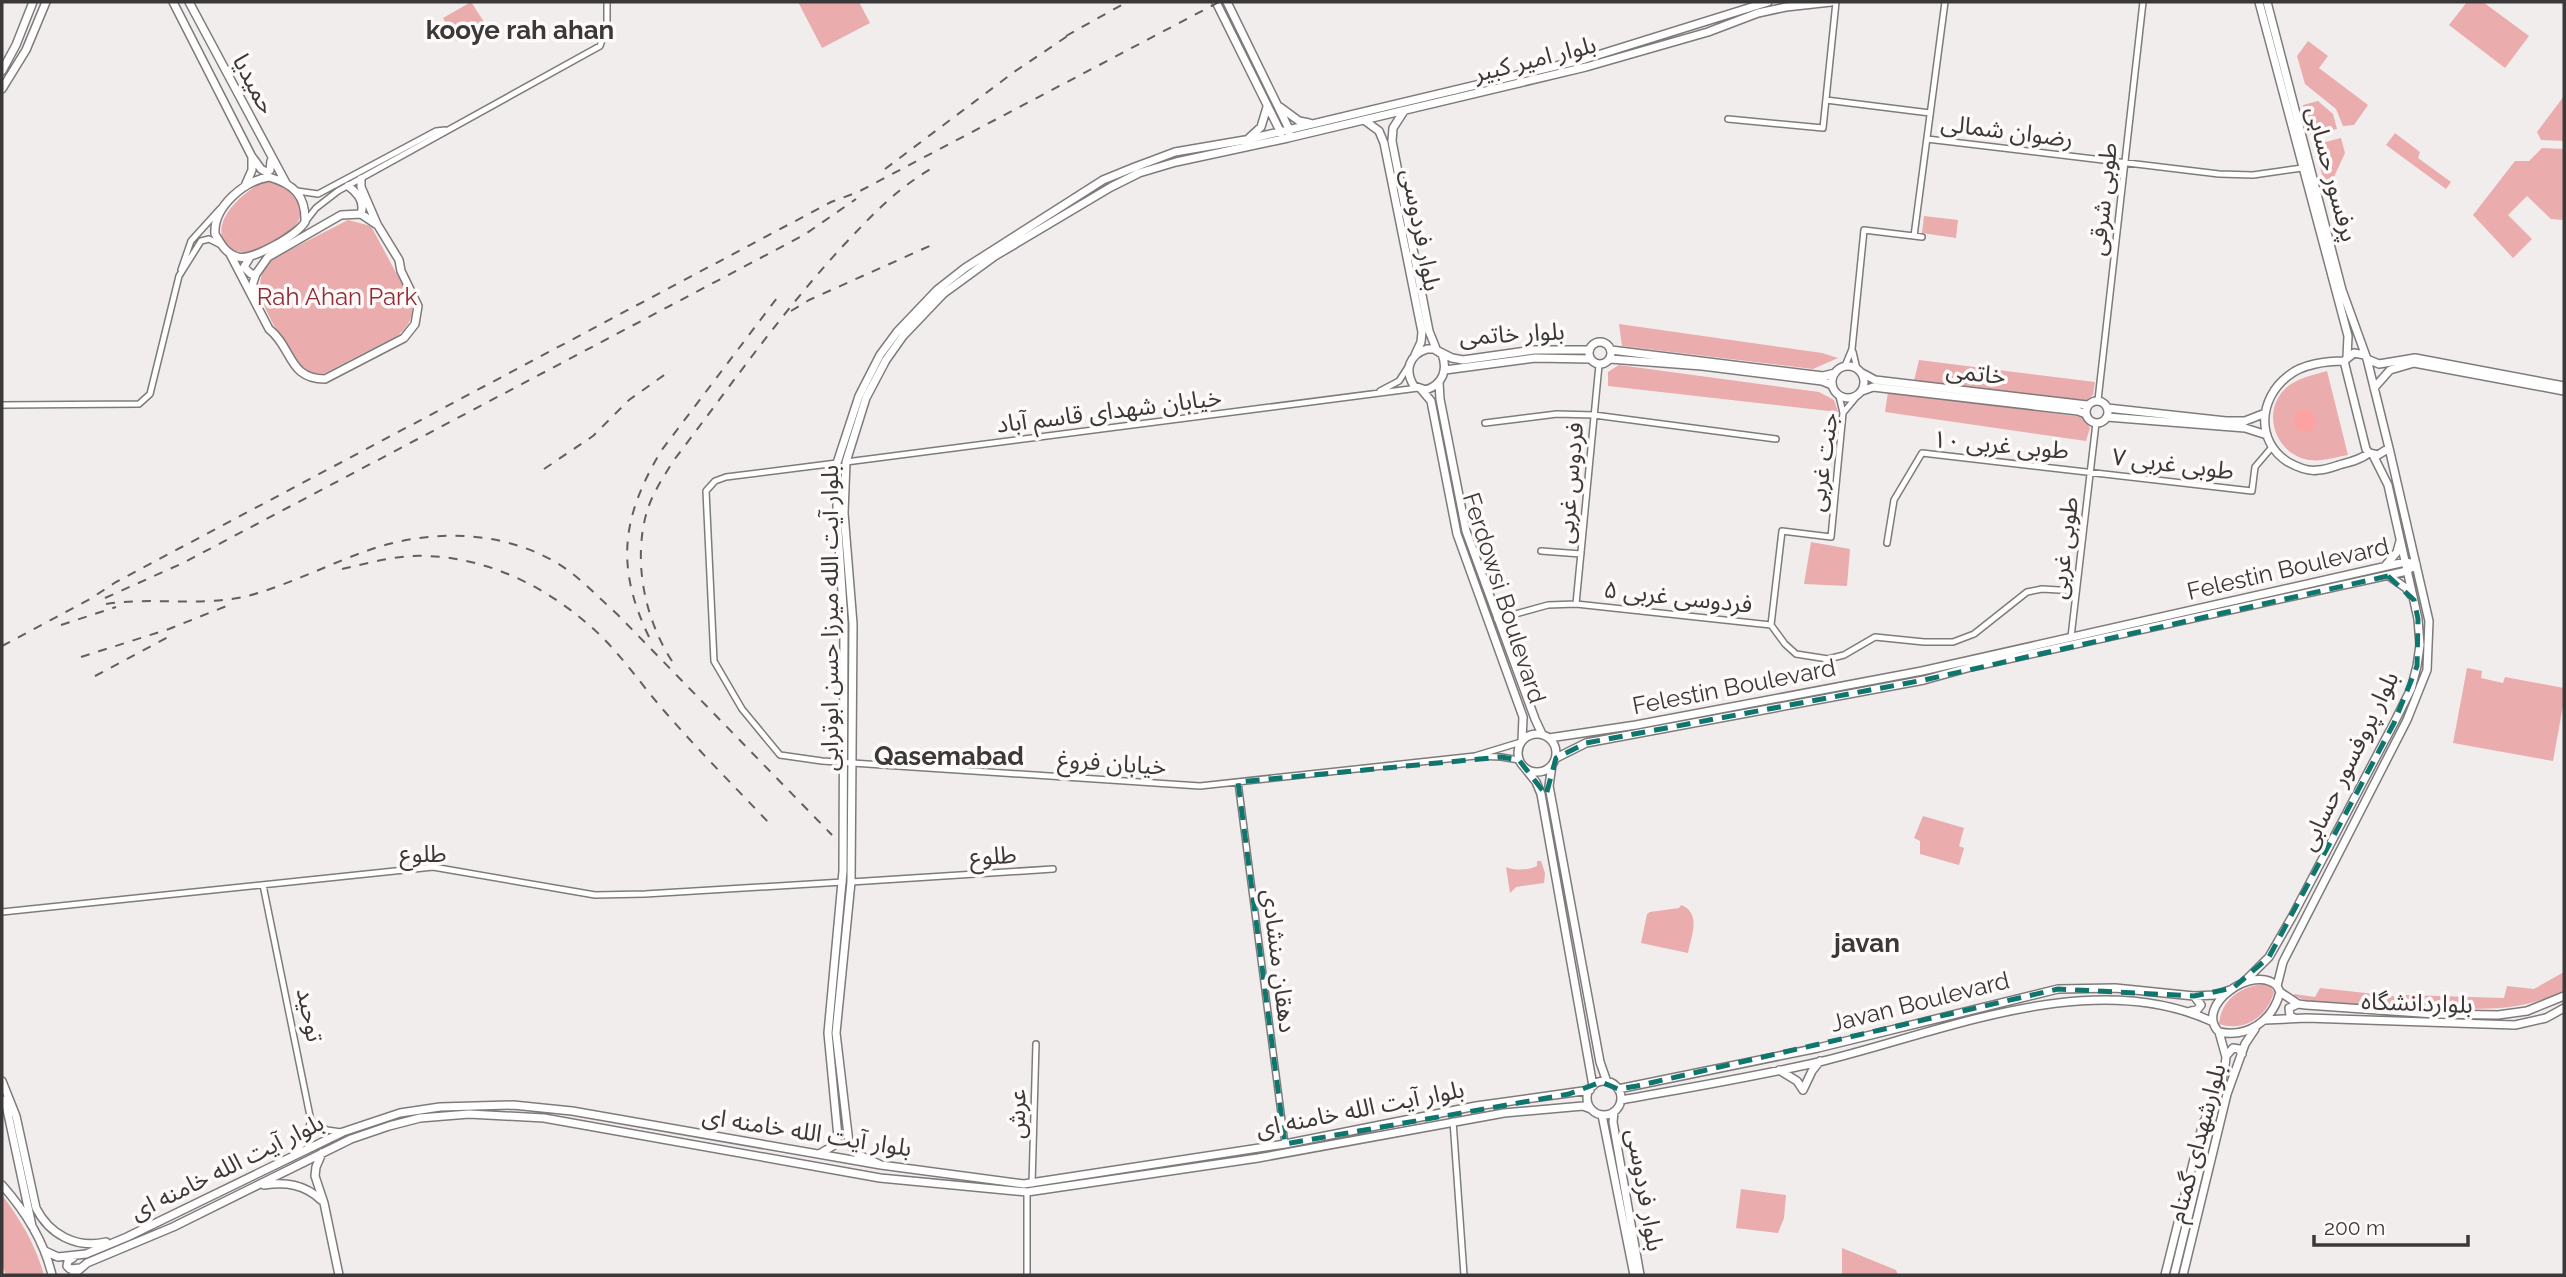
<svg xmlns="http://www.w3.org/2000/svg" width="2566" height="1277" viewBox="0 0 2566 1277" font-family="Raleway,'Noto Sans Arabic',sans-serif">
<rect width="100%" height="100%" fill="#f2eded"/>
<path fill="#eaacac" d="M 471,2 L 486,25 L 456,41 L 443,18 Z
M 798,2 L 859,2 L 870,23 L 822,48 Z
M 2467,2 L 2483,2 L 2529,36 L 2505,68 L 2449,25 Z
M 2308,41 L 2328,56 L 2319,68 L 2368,105 L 2354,125 L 2343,126 L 2336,109 L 2305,84 L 2297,56 Z
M 2564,96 L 2564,141 L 2541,140 L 2537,132 Z
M 2318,101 L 2333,114 L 2337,129 L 2310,135 L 2303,105 Z
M 2395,133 L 2420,152 L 2418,158 L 2451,182 L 2446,189 L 2386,145 Z
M 2341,138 L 2345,153 L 2327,192 L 2314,145 Z
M 2542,148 L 2564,149 L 2564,220 L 2551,219 L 2527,196 L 2508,215 L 2532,239 L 2513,258 L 2473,215 L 2515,161 L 2529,161 Z
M 264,181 C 275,182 284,185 293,193 C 323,220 267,252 244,252 C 236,252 230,250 225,243 C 210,220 245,191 264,181 Z
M 1924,216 L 1958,220 L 1956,238 L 1922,233 Z
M 348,220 L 371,226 L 409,297 C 416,312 410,326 397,336 L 319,376 C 308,374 302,370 295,361 C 280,333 239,284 274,258 Z
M 1619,324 L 1822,353 L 1838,358 L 1813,369 L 1622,346 Z
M 1919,360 L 2095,382 L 2093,395 L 2083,403 L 1914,381 Z
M 1619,365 L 1819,392 L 1834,400 L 1838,412 L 1608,386 L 1608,372 Z
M 2327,371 L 2348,455 C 2336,457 2321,462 2309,460 C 2276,455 2260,412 2286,388 C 2297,378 2313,375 2327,371 Z
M 1888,392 L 2083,417 L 2090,428 L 2086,441 L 1885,412 Z
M 1811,542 L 1850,549 L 1847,586 L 1804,584 Z
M 2467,668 L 2482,671 L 2481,678 L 2503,683 L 2505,677 L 2564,688 L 2564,700 L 2553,761 L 2453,743 Z
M 1923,816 L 1964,828 L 1959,846 L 1964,848 L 1959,865 L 1920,854 L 1920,841 L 1914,838 Z
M 1537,861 L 1541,861 L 1545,873 L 1544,883 L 1516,887 L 1510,893 L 1506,867 C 1516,871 1528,870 1537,866 Z
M 1681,905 C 1702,913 1691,936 1688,953 L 1641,943 L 1647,914 L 1650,912 L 1679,908 Z
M 2564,972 L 2564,990 C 2515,1016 2469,1008 2416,1006 L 2405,1003 L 2406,995 L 2504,998 L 2507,986 L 2534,989 Z
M 2264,984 L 2270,986 L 2274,992 C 2267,1017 2245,1032 2219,1024 C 2221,1000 2241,986 2264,984 Z
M 2320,988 L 2393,996 L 2396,998 L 2396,1001 L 2389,1007 L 2308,1001 L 2294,996 L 2294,994 L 2315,997 Z
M 1741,1189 L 1786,1195 L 1784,1218 L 1778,1233 L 1736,1228 Z
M 2,1195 C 21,1220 36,1246 44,1275 L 6,1275 L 2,1265 Z
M 1842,1248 L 1896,1270 L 1898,1275 L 1842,1275 Z"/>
<path fill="#fda2a3" d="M2294 421a11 11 0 1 1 22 0a11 11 0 1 1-22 0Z"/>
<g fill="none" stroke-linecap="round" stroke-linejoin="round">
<defs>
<path id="minor" d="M 1826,100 L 1930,113
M 1728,119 L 1823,128 L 1836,2
M 1927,139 L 2219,174 L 2253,175 L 2302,168
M 297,191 L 318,194 L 436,131 L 445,130
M 305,222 L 316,208 L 338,191 L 600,46 L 607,26 L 607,2
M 1914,236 L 1945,2
M 181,270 L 191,241 L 220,209
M 1853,352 L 1857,369
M 1845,366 L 1852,349 L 1864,230 L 1922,237
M 1380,391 L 1399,381 L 1408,367
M 1839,396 L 1843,413
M 2098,400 L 2143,2
M 2,405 L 139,404 L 150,394 L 179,276 L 201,241 L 209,239 L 219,244
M 1485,423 L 1557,414 L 1594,415 L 1776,439
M 846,462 L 1418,388
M 837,463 L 726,477 L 715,481 L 706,491 L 714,661 L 742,709 L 780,755 L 822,761 L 1200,786 L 1475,756 L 1501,757 L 1519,760
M 1887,543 L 1894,500 L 1922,453 L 2252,491 L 2255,467 L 2272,447
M 1541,551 L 1581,554
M 1576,604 L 1599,365
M 1497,619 L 1548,605 L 1576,604 L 1771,625
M 1771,625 L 1785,644 L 1796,654 L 1828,659 L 1844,655 L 1875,637 L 1924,642 L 1953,642 L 1974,634 L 2027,592 L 2042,589 L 2076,591
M 1771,625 L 1782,531 L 1831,537 L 1843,413 L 1857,396
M 2071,637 L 2096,423
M 1475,756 L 1521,742
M 1238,782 L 1285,1144
M 851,882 L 1053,869
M 263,885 L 311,1121 L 327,1130 L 341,1132
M 2,912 L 433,867 L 595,895 L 645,894 L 843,882
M 1453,1121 L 1464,1275
M 294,1155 L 303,1143 L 311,1121
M 1032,1184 L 1036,1044
M 1027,1275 L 1027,1192"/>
<path id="major" d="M 173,2 L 252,157 L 252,170 L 245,186
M 189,2 L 286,183
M 1216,2 L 1281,133
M 1227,2 L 1289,129 L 1289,134
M 2259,2 L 2348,336 L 2347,357
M 2267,2 L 2342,290 L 2367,359 L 2389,448 L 2378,455 L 2369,453 L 2366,449 L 2344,361 L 2354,353 L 2365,355
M 2,71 L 16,45 L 33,2
M 2,89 L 26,50 L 46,2
M 1280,107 L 1299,121 L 1309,123
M 1404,111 L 1393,128 L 1392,141 L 1429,331 L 1437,351
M 1364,120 L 1379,131 L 1384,143 L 1422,332 L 1421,342 L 1415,355
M 1249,138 L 1261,127 L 1267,107
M 253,158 L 261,169 L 266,172 L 270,170 L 271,161
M 269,177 C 294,184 306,196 305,222 C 297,235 252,261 238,257 C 226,254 221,244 215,234 C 213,207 244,181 269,177 Z
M 348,186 C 358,193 365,202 361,214
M 230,254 L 269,329 C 293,348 288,379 325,379 L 404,338 L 415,324 L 418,306 L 401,271 L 399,260 L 377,224 L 361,187 L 361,179
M 250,257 L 244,267 L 251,274 L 256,274 L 268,257 L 341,215 L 361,214 L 376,224
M 254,297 L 253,283 L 256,274
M1589 353a11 11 0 1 1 22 0a11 11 0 1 1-22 0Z
M 1427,349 L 1434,349 L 1442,354 C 1448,370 1443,384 1426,390 L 1414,386 C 1404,370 1409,355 1427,349 Z
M 1611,350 L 1823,376 L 1835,373
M 1438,351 L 1452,358 L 1463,360 L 1534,350 L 1589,350
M 1610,359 L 1702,366 L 1822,381 L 1832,385
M 2367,359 L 2379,364 L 2415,358 L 2564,386
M 2344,361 C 2327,361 2302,364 2288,376 C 2259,398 2255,441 2288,462 C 2297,467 2308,472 2318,470 C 2325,470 2333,467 2339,465 C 2350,462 2360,460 2369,453
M1832 382a16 16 0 1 1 32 0a16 16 0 1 1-32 0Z
M 1445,370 L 1535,358 L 1590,359
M 1862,373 L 1875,380 L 2087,405
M 1439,382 L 1440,399 L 1466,531 L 1535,719 L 1542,734
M 2374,388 L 2390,370 L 2414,363 L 2564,391
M 1421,389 L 1431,401 L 1457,534 L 1523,717 L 1522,741
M 1862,391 L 1873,387 L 2078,411 L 2086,414
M2086 412a11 11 0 1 1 22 0a11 11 0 1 1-22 0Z
M 2107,408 L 2226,421 L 2245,421 L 2263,414
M 2107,417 L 2245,428 L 2267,435
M 2385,566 L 2397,552 L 2400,541
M 2389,576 L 2406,588 L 2411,595
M1518 753a19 19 0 1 1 38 0a19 19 0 1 1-38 0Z
M 1549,738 L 1636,725 L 1922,671 L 2405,562 L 2416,564
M 1556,758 L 1586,743 L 1924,680 L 1971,667 L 2407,571 L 2416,564
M 1552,765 L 1549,786 L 1600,1062 L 1607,1082
M 1524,767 L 1536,782 L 1541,794 L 1593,1086
M 2244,982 L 2269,957 L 2292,917 L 2394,723 L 2411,689 L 2417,666 L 2420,645 L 2418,619 L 2388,485 L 2373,455
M 2277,986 C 2254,963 2193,1006 2219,1032 C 2247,1038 2273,1021 2280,992 L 2277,986 L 2283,962 L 2407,720 L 2427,670 L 2429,621 L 2389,448
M 2280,992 L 2298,1004 L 2306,1005 L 2435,1014 L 2498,1015 L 2527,1011 L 2564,996
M 2191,1011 L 2197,1010 L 2201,1005 L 2194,996
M 2294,1018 L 2290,1016 L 2289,1008 L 2298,1004
M 2265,1020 L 2306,1018 L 2515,1025 L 2546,1018 L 2564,1008
M 2226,1056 L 2233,1048 L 2239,1049 L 2242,1054
M 1779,1070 L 1797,1081 L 1803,1090
M 2,1081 L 16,1116 L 36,1208 C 49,1234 76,1249 106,1242
M1587 1098a17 17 0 1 1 34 0a17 17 0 1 1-34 0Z
M 1618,1089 L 1818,1048 L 2058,989 L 2115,988 L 2194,996 L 2215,995 L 2230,990
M 1803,1090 L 1812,1071 L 1820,1061
M 5,1100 L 32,1226
M 1621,1100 C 1687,1088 1753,1077 1819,1062 C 1940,1033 2089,966 2211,1021
M 1614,1112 L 1613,1122 L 1640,1275
M 1602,1115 L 1634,1275
M 322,1153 L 316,1167 L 315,1176 L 324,1203 L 339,1275
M 819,1154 L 833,1146 L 838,1137 L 828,1033 L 843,871 L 844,623 L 837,515 L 837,463 L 859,396 L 880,355 L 897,332 L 937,290 L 965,268 L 1103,180 L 1135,167 L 1175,152 L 1245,140 L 1585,59 L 1768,2
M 881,1165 L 857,1154 L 849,1143 L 836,1033 L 851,882 L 853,624 L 844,513 L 846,462 L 866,398 L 886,360 L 903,336 L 943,294 L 995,256 L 1111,187 L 1139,173 L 1176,162 L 1288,138 L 1586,67 L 1708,32 L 1758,13 L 1786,7 L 1831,2
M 2,1185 C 25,1211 44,1241 52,1275
M 264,1185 C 286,1182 304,1184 321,1200
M 45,1251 L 58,1257 L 86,1254 L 127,1237 L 343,1132 L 400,1113 L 440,1107 L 513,1105 L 572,1111 L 881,1165 L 1024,1184 L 1285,1144 L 1476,1106 L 1590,1090
M 73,1258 L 68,1261 L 67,1266 L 70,1269 L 80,1268
M 73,1275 L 87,1263 L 173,1227 L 351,1139 L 389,1126 L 420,1118 L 469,1114 L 544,1118 L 880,1178 L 1027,1192 L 1258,1158 L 1504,1113 L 1583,1106 L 1591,1109
M 2165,1275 L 2203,1123 L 2213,1106
M 2174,1275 L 2225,1066 L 2226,1057 L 2219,1032
M 2183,1275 L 2227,1094 L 2245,1044 L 2255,1029"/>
</defs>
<use href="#minor" stroke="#807b7b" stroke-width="8"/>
<use href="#major" stroke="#807b7b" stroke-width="10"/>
<use href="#minor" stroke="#fff" stroke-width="5"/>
<use href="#major" stroke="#fff" stroke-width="7"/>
<path stroke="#625f5f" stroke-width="2" stroke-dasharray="9 9" stroke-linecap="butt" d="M 1066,36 L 1127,2
M 885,169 L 1014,72 L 1072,33
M 791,311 L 809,300 L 934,244
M 544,469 L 593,436 L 629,400 L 667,373
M 342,569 C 364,564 387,558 410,556 C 483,553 550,587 601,636 C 625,660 644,688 666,713 C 699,751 734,786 768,822
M 105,598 L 183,563 L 804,235 L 856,199
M 106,604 C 157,596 208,609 258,593 C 297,581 334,562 372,549 C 432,529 501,530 557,563 C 580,577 598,597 618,615 L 832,835
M 61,625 L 116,607
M 649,637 C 615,566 622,517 661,451 L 780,294
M 2,646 L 90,599 L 116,582 L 831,202 L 858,192 L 1219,2
M 81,657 L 169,629 L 229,605
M 672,661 C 644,618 632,558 648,508 C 654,491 664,476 674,460 C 729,388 781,313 842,247 C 872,215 896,189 934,167
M 95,676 L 172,635"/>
</g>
<path fill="none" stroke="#0f766e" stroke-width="5" stroke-dasharray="14 9" stroke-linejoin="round" d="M 2388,576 L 2414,600 L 2418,619 L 2417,666 L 2394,723 L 2269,957 L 2233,988 L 2194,996 L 2058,989 L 1637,1086 L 1618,1089 L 1601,1082 L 1569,1094 L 1285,1144 L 1238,782 L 1501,757 L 1519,760 L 1546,795 L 1556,758 L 1586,743 L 1924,680 Z"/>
<g text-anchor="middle" stroke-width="7" stroke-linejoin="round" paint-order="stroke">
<g font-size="24" fill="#3a3838" stroke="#fffafa">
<text transform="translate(1535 59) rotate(-14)" y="8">بلوار امیر کبیر</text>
<text transform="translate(254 84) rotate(62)" y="8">حمیدیا</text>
<text transform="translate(2007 131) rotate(7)" y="8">رضوان شمالی</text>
<text transform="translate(2332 174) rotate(75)" y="8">پرفسور حسابی</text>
<text transform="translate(2103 199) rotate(-84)" y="8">طوبی شرقی</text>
<text transform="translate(1421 230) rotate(79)" y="8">بلوار فردوسی</text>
<text transform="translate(1512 334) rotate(-3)" y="8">بلوار خاتمی</text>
<text transform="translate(1976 373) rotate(7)" y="8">خاتمی</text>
<text transform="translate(1109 411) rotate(-7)" y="8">خیابان شهدای قاسم آباد</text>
<text transform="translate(2001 445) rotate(5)" y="8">طوبی غربی ۱۰</text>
<text transform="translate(1823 462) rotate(-82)" y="8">جنت غربی</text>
<text transform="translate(2173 464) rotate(7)" y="8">طوبی غربی ۷</text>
<text transform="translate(1570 483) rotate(-85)" y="8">فردوس غربی</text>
<text transform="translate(2064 548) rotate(-83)" y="8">طوبی غربی</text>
<text transform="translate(2288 569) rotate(-13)" y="8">Felestin Boulevard</text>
<text transform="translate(1678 597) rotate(6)" y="8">فردوسی غربی ۵</text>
<text transform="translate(1504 598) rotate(72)" y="8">Ferdowsi Boulevard</text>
<text transform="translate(830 618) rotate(-90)" y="8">بلوار آیت الله میرزا حسن ابوترابی</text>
<text transform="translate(1734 687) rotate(-11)" y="8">Felestin Boulevard</text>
<text transform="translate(2349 761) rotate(-64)" y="8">بلوار پروفسور حسابی</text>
<text transform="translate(1112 763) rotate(4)" y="8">خیابان فروغ</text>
<text x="423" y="862">طلوع</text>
<text transform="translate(993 856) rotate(-3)" y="8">طلوع</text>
<text transform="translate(1279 961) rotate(83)" y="8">دهقان منشادی</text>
<text transform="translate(1920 1002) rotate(-14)" y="8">Javan Boulevard</text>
<text transform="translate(2417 1003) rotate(2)" y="8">بلواردانشگاه</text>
<text transform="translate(310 1015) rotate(78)" y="8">توحید</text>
<text transform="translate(1360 1109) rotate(-11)" y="8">بلوار آیت الله خامنه ای</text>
<text transform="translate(1017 1114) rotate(-89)" y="8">عرش</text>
<text transform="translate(807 1132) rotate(9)" y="8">بلوار آیت الله خامنه ای</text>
<text transform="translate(2197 1143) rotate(-75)" y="8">بلوارشهدای گمنام</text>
<text transform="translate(227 1167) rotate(-26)" y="8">بلوار آیت الله خامنه ای</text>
<text transform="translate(1645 1190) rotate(80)" y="8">بلوار فردوسی</text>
</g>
<g font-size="24" fill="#922a35" stroke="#fffafa">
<text x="337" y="305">Rah Ahan Park</text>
</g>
<g font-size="26" font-weight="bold" fill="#3a3838" stroke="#fffafa">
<text x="520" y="39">kooye rah ahan</text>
<text x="949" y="765">Qasemabad</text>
<text x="1867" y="952">javan</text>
</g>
</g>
<rect width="2566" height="1277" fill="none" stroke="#3a3838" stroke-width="7"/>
<path d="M2314 1235v10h154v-10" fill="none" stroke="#3a3838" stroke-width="3.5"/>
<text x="2324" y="1235" font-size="21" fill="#3a3838" stroke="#fffafa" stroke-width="5" paint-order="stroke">200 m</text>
</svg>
